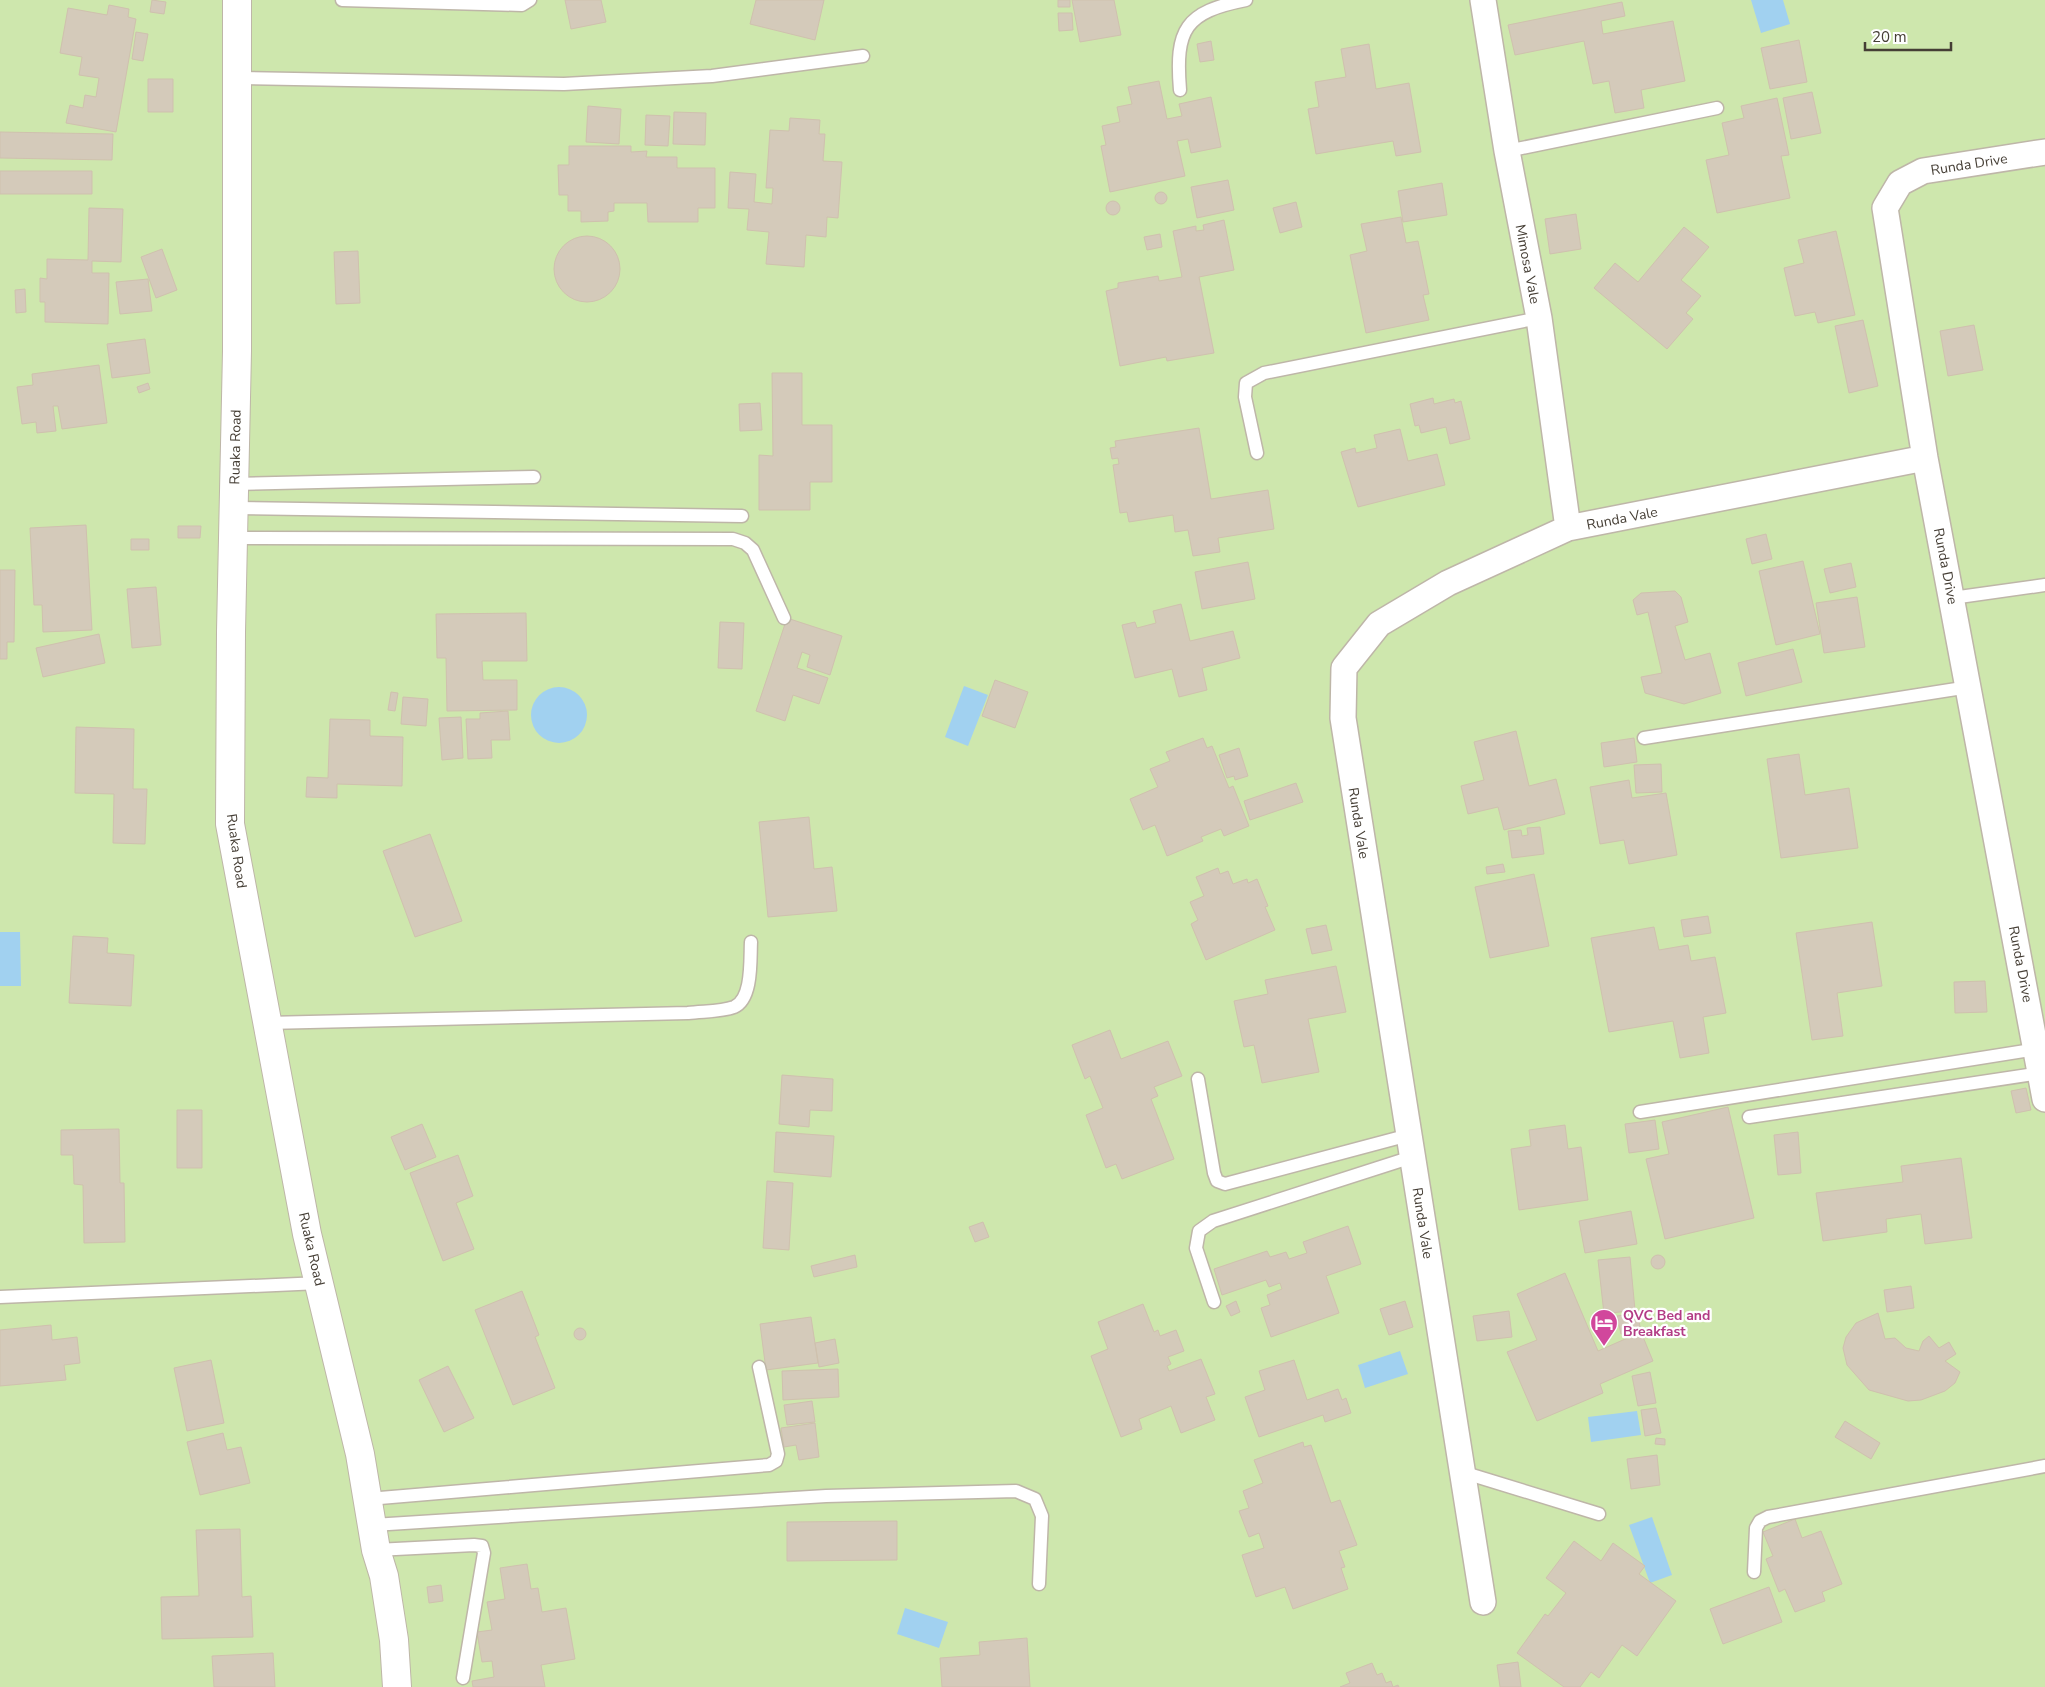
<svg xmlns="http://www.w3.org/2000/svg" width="2045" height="1687" viewBox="0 0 2045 1687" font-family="'Nunito Sans',sans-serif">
<rect width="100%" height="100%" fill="#f3eee5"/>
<path fill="#cee7ad" d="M 0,0 L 2045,0 L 2045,1687 L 0,1687 Z"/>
<path fill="#a1d1f0" d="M 1751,0 L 1783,0 L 1790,24 L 1761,33 Z
M 964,686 L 988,695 L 968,746 L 945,737 Z
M531 715a28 28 0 1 1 56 0a28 28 0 1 1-56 0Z
M 0,932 L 20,932 L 21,986 L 0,986 Z
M 1400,1351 L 1408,1374 L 1365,1388 L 1358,1365 Z
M 1637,1411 L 1641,1435 L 1591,1442 L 1588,1417 Z
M 1652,1517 L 1672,1575 L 1650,1583 L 1629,1525 Z
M 905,1608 L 948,1622 L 939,1648 L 897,1634 Z"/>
<path fill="#d4caba" stroke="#cfc1ae" d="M 152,0 L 166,2 L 164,14 L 150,12 Z
M 565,0 L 601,0 L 606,22 L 571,29 Z
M 756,0 L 824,0 L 815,40 L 750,24 Z
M 1058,0 L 1070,0 L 1070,7 L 1058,7 Z
M 1072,0 L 1114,0 L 1121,35 L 1080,42 Z
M 1622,2 L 1625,16 L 1601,21 L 1603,34 L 1673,21 L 1685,81 L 1641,90 L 1644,108 L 1615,113 L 1609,81 L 1593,84 L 1584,41 L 1515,55 L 1508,25 Z
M 109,5 L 129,9 L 128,17 L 136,19 L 116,132 L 66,123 L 70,105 L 83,108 L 85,95 L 96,97 L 99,78 L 79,75 L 82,57 L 60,53 L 68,8 L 107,15 Z
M 1058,13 L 1072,13 L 1073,30 L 1059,31 Z
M 136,32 L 148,34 L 143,61 L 132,59 Z
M 1799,40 L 1807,82 L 1770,89 L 1761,48 Z
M 1211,41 L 1214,60 L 1200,62 L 1197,44 Z
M 1369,44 L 1376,89 L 1409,83 L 1421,152 L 1396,156 L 1393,141 L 1316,154 L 1308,109 L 1319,107 L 1315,82 L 1346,77 L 1341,49 Z
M 148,79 L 173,79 L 173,112 L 148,112 Z
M 1159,81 L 1167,119 L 1182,116 L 1179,104 L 1211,97 L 1221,147 L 1191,153 L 1188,139 L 1177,141 L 1185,176 L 1110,192 L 1101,146 L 1106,145 L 1102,126 L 1120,122 L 1117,107 L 1132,104 L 1128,87 Z
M 1812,92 L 1821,133 L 1791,139 L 1783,98 Z
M 1777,98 L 1789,155 L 1781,156 L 1790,198 L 1717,213 L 1706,160 L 1729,155 L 1722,123 L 1744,118 L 1741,106 Z
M 588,106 L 621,109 L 619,144 L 586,142 Z
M 674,112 L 706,113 L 705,145 L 673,144 Z
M 646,115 L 670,116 L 668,146 L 645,145 Z
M 790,118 L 820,120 L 819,134 L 825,134 L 823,161 L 842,162 L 838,218 L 827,217 L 826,237 L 806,235 L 804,267 L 766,264 L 769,232 L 747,230 L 749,209 L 728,208 L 730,172 L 756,174 L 754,202 L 772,204 L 773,188 L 766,188 L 770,130 L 789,131 Z
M 0,132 L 113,134 L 112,160 L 0,158 Z
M 569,146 L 631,146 L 631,152 L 647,151 L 646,157 L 677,157 L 677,168 L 715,168 L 715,208 L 698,208 L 698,222 L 648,222 L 647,203 L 614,203 L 614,211 L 608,212 L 608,221 L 581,222 L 581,211 L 568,211 L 568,195 L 559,195 L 558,165 L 569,165 Z
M 0,171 L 92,171 L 92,194 L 0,194 Z
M 1228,180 L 1234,210 L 1197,218 L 1191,187 Z
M 1442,183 L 1447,215 L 1403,222 L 1398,191 Z
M1155 198a6 6 0 1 1 12 0a6 6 0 1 1-12 0Z
M1106 208a7 7 0 1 1 14 0a7 7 0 1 1-14 0Z
M 1296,202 L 1302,227 L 1280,233 L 1273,208 Z
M 89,208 L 123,209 L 121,262 L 92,261 L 92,273 L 109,273 L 108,324 L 45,322 L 45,302 L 40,302 L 40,278 L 47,279 L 47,259 L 88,260 Z
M 1576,214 L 1581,249 L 1550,254 L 1545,219 Z
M 1401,217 L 1406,243 L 1418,241 L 1429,294 L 1423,295 L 1429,320 L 1366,333 L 1350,255 L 1367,251 L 1361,224 Z
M 1224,220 L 1234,270 L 1199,277 L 1214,353 L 1167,361 L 1166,357 L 1120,366 L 1106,291 L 1118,288 L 1118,283 L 1158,276 L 1159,281 L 1182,277 L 1173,231 L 1196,226 L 1196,231 L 1204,230 L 1203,225 Z
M 1684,227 L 1709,247 L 1681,280 L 1701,296 L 1686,313 L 1693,319 L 1667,349 L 1594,288 L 1615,263 L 1638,282 Z
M 1836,231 L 1855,315 L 1818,323 L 1815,312 L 1795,316 L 1784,268 L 1804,263 L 1798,240 Z
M 1160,234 L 1162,247 L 1147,250 L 1144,237 Z
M554 269a33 33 0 1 1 66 0a33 33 0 1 1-66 0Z
M 162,249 L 177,290 L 156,298 L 141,257 Z
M 358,251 L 360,303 L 336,304 L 334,252 Z
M 148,279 L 152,311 L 120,314 L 116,282 Z
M 25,289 L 26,312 L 16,313 L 15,290 Z
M 1863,320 L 1878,386 L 1849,393 L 1835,326 Z
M 1974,325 L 1983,370 L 1948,376 L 1940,331 Z
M 145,339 L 150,373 L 112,378 L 107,344 Z
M 99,365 L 107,423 L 62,429 L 58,406 L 53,406 L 56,431 L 37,433 L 36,422 L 22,424 L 17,387 L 33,385 L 32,374 Z
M 772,373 L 802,373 L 802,425 L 832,425 L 832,482 L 810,482 L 810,510 L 759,510 L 759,455 L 773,456 Z
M 148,383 L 150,389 L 139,393 L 137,387 Z
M 1433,398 L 1434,404 L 1454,399 L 1455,403 L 1461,401 L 1470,439 L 1450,444 L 1446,427 L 1421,433 L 1419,425 L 1415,426 L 1410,404 Z
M 760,403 L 762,430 L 740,431 L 739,404 Z
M 1199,428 L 1211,499 L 1268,490 L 1274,529 L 1218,538 L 1220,552 L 1193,556 L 1188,530 L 1175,532 L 1173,515 L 1129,522 L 1127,512 L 1120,513 L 1113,465 L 1119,464 L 1118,458 L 1112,459 L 1110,448 L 1116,447 L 1115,441 Z
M 1400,429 L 1408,461 L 1437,454 L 1445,485 L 1358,507 L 1341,452 L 1355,448 L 1356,453 L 1377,448 L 1374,435 Z
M 86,525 L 92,630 L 43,632 L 42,605 L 34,605 L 30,528 Z
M 178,526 L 201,526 L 200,538 L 178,538 Z
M 1766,534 L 1772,559 L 1752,564 L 1746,539 Z
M 131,539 L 149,539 L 149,550 L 131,550 Z
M 1803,561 L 1820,634 L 1776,645 L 1759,571 Z
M 1248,562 L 1255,599 L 1202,609 L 1195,572 Z
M 1851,563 L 1856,587 L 1830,593 L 1824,569 Z
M 0,570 L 15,570 L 14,642 L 7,642 L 7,659 L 0,659 Z
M 156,587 L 161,645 L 132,648 L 127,589 Z
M 1675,591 L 1681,597 L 1688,622 L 1675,626 L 1685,660 L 1710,653 L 1721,693 L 1684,704 L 1645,693 L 1641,677 L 1662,673 L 1648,612 L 1637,615 L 1633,600 L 1641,593 Z
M 1857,597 L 1865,647 L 1824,653 L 1816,603 Z
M 1181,604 L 1190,641 L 1233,631 L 1240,658 L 1202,668 L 1207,690 L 1179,697 L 1172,669 L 1135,678 L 1122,625 L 1135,622 L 1137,628 L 1156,623 L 1153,611 Z
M 526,613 L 527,661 L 482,661 L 483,680 L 517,680 L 517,710 L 447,711 L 446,658 L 437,658 L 436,614 Z
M 787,618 L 842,636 L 830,675 L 807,667 L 810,655 L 802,652 L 797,668 L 828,678 L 819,704 L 793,695 L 785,721 L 756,711 Z
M 720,622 L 744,623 L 742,669 L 718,668 Z
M 99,634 L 105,663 L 43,677 L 36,648 Z
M 1793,649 L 1802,682 L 1746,696 L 1738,663 Z
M 995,680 L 1028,692 L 1015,728 L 982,716 Z
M 391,692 L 398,693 L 395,711 L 388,710 Z
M 403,697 L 428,699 L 426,726 L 401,724 Z
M 508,711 L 510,740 L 491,740 L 492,758 L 468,759 L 466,719 L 480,719 L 480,713 Z
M 461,717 L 463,758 L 442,760 L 439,718 Z
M 330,719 L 370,720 L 370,736 L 403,737 L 402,786 L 337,784 L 337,798 L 306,797 L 307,777 L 328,778 Z
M 76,727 L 134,729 L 133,789 L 147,789 L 145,844 L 113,843 L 114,794 L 75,793 Z
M 1516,731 L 1529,786 L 1556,779 L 1565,814 L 1504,830 L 1498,807 L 1468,814 L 1461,786 L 1484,780 L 1474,742 Z
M 1203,738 L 1207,748 L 1212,746 L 1229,788 L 1233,786 L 1249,826 L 1224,836 L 1221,829 L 1201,837 L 1203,841 L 1167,856 L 1155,825 L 1143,830 L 1130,799 L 1158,787 L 1150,769 L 1170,761 L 1166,752 Z
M 1634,738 L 1637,762 L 1604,767 L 1601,743 Z
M 1239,748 L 1248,776 L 1235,780 L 1234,776 L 1227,778 L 1219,755 Z
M 1799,754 L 1805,795 L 1849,788 L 1858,848 L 1781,858 L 1767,759 Z
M 1661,764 L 1662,792 L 1636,793 L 1634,765 Z
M 1629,780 L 1632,798 L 1666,793 L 1677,855 L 1629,864 L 1624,840 L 1600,844 L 1590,787 Z
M 1296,783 L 1303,802 L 1250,820 L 1244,801 Z
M 809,817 L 814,869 L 832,867 L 837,911 L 768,917 L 759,822 Z
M 1540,827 L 1544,854 L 1512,858 L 1508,831 L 1521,830 L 1522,836 L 1528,835 L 1527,828 Z
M 430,834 L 462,921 L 415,937 L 383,851 Z
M 1503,864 L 1505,872 L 1487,874 L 1486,867 Z
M 1218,868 L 1220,874 L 1228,871 L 1233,884 L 1247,879 L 1248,883 L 1257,879 L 1268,906 L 1265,907 L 1275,930 L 1206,960 L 1191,924 L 1198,920 L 1190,902 L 1204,896 L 1196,877 Z
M 1534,874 L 1549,946 L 1490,958 L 1475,887 Z
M 1708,916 L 1711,933 L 1684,937 L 1681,920 Z
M 1872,922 L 1882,986 L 1837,993 L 1843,1036 L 1812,1040 L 1796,933 Z
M 1326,925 L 1332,950 L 1312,954 L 1306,929 Z
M 1654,927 L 1659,950 L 1688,945 L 1691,961 L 1715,957 L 1726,1013 L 1703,1017 L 1709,1053 L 1680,1058 L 1673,1021 L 1609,1032 L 1591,938 Z
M 73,936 L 108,938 L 107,953 L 134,955 L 131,1006 L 69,1003 Z
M 1336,966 L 1346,1012 L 1308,1019 L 1319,1072 L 1262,1083 L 1254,1045 L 1244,1047 L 1234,1001 L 1268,994 L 1265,980 Z
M 1985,981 L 1987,1012 L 1955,1013 L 1954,982 Z
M 1110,1030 L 1121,1059 L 1168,1041 L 1182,1076 L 1154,1087 L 1158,1096 L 1151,1099 L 1174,1159 L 1122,1179 L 1116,1164 L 1106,1168 L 1086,1115 L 1103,1108 L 1090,1076 L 1085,1079 L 1072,1045 Z
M 782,1075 L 833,1079 L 832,1111 L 810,1110 L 809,1127 L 779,1124 Z
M 2026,1088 L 2031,1110 L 2016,1113 L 2011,1091 Z
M 1728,1107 L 1754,1218 L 1665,1239 L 1646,1159 L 1669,1154 L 1662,1122 Z
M 177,1110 L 202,1110 L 202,1168 L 177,1168 Z
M 1655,1120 L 1659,1149 L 1629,1153 L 1625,1124 Z
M 422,1124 L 436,1157 L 405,1170 L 391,1137 Z
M 1565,1125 L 1568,1149 L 1581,1147 L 1588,1200 L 1519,1210 L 1511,1149 L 1531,1146 L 1529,1130 Z
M 119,1129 L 120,1183 L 124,1183 L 125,1242 L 84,1243 L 83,1185 L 74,1184 L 73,1155 L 61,1155 L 61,1130 Z
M 776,1132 L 834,1136 L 831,1177 L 774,1172 Z
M 1798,1132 L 1801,1173 L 1778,1175 L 1774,1135 Z
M 458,1155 L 473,1196 L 456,1203 L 474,1249 L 443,1261 L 410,1173 Z
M 1961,1158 L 1972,1238 L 1925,1244 L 1921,1214 L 1886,1219 L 1887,1232 L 1823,1241 L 1816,1193 L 1903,1182 L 1901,1166 Z
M 767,1181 L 793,1183 L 789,1250 L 763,1248 Z
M 1631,1211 L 1637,1244 L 1585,1253 L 1579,1221 Z
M 983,1222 L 989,1237 L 975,1242 L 969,1227 Z
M 1348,1226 L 1361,1264 L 1326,1276 L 1339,1313 L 1271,1337 L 1261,1308 L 1270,1305 L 1267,1295 L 1282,1289 L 1280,1283 L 1269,1287 L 1266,1280 L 1222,1295 L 1214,1269 L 1267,1251 L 1270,1257 L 1286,1252 L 1289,1259 L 1307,1253 L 1303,1242 Z
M 855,1255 L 857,1267 L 814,1277 L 811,1266 Z
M1651 1262a7 7 0 1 1 14 0a7 7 0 1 1-14 0Z
M 1630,1257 L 1635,1310 L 1604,1314 L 1598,1260 Z
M 1565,1273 L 1598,1351 L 1641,1332 L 1653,1361 L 1600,1384 L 1603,1393 L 1537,1421 L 1507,1352 L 1537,1340 L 1517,1294 Z
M 1911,1286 L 1914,1308 L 1887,1312 L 1884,1290 Z
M 522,1291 L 539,1335 L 535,1337 L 555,1388 L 513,1405 L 475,1310 Z
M 1236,1301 L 1240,1312 L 1231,1316 L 1226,1306 Z
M 1405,1301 L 1413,1327 L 1389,1335 L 1380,1309 Z
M 1143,1304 L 1154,1332 L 1158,1330 L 1160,1336 L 1176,1330 L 1184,1351 L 1168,1357 L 1171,1364 L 1167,1366 L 1169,1371 L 1201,1359 L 1215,1394 L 1206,1397 L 1215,1420 L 1181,1433 L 1171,1406 L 1139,1419 L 1142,1429 L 1121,1437 L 1091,1356 L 1108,1349 L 1098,1322 Z
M 1509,1311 L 1512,1337 L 1477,1341 L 1473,1316 Z
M 1637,1313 L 1641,1331 L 1621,1334 L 1617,1316 Z
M 1878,1313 L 1885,1339 L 1895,1338 L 1906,1348 L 1919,1351 L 1923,1341 L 1929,1336 L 1939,1348 L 1949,1342 L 1956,1354 L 1945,1361 L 1960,1372 L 1955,1383 L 1945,1391 L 1921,1400 L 1908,1401 L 1869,1390 L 1847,1365 L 1843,1348 L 1846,1337 L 1856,1323 Z
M 811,1317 L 818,1363 L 766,1370 L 760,1324 Z
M 51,1325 L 52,1340 L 77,1337 L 80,1363 L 64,1365 L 66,1380 L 0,1386 L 0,1330 Z
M574 1334a6 6 0 1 1 12 0a6 6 0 1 1-12 0Z
M 835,1339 L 839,1363 L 819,1367 L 815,1343 Z
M 211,1360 L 224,1423 L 187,1431 L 174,1368 Z
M 1294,1360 L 1307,1400 L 1338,1389 L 1342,1400 L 1346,1398 L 1351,1413 L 1325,1422 L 1323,1415 L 1259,1437 L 1245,1397 L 1265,1390 L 1259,1371 Z
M 448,1366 L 474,1418 L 444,1432 L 419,1380 Z
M 838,1369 L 839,1397 L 783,1400 L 782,1371 Z
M 1650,1372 L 1656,1403 L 1638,1406 L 1632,1376 Z
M 812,1401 L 815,1422 L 787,1425 L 784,1405 Z
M 1656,1408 L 1661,1433 L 1645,1436 L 1641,1410 Z
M 1845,1421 L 1880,1443 L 1871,1459 L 1835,1437 Z
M 815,1423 L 819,1457 L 799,1460 L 796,1445 L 784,1447 L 781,1428 Z
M 223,1433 L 227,1450 L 241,1447 L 250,1483 L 200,1495 L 187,1442 Z
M 1656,1438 L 1665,1439 L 1665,1445 L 1655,1444 Z
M 1303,1442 L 1304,1447 L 1311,1445 L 1331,1503 L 1340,1500 L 1357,1545 L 1339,1551 L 1345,1567 L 1341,1568 L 1348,1589 L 1293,1609 L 1285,1587 L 1256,1597 L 1242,1555 L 1264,1548 L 1259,1533 L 1249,1537 L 1239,1511 L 1249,1508 L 1243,1491 L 1263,1483 L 1254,1460 Z
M 1657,1455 L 1660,1485 L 1631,1489 L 1627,1459 Z
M 1795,1519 L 1802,1538 L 1821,1531 L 1842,1584 L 1822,1592 L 1825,1601 L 1795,1612 L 1785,1589 L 1779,1592 L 1766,1559 L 1773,1556 L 1763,1532 Z
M 897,1521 L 897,1560 L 787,1561 L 787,1522 Z
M 240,1529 L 242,1597 L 251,1596 L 253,1637 L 162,1639 L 161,1597 L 199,1596 L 196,1530 Z
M 1574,1541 L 1601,1561 L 1613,1543 L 1645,1566 L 1639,1574 L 1676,1601 L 1637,1656 L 1622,1645 L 1599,1678 L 1591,1672 L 1580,1687 L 1564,1687 L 1517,1653 L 1545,1614 L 1548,1616 L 1566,1593 L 1546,1578 Z
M 527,1564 L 531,1589 L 538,1588 L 542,1612 L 566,1608 L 575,1659 L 541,1665 L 545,1687 L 473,1687 L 472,1681 L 494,1677 L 492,1661 L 482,1662 L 477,1632 L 492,1630 L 487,1602 L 505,1599 L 500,1568 Z
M 441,1585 L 443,1601 L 429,1603 L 427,1587 Z
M 1769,1587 L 1782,1622 L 1723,1644 L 1710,1609 Z
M 1027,1638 L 1030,1687 L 942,1687 L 940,1658 L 980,1655 L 979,1642 Z
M 273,1653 L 275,1687 L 214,1687 L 212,1656 Z
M 1518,1662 L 1521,1687 L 1500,1687 L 1497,1665 Z
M 1372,1663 L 1377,1675 L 1382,1673 L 1386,1683 L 1391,1681 L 1393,1687 L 1398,1685 L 1399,1687 L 1340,1687 L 1350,1683 L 1346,1673 Z"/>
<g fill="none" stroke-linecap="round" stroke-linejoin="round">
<defs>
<path id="service" d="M 342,0 L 522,5 L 530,0
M 237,78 L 564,84 L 712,76 L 863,56
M 1180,90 C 1175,29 1185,12 1246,0
M 1507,151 L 1717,108
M 1257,453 L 1245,397 L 1246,383 L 1264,373 L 1539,318
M 234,484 L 534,477
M 234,508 L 742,516
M 233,538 L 733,539 L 745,543 L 753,550 L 784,618
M 1952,598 L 2045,585
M 1644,738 L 1969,687
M 267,1023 L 688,1013 C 702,1011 721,1012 734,1007 C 753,999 750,959 751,942
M 1198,1079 L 1214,1173 L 1217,1181 L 1225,1184 L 1409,1135
M 1640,1112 L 2037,1049
M 1749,1117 L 2041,1073
M 0,1297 L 320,1283
M 1214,1302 L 1196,1248 L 1199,1231 L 1213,1221 L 1412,1157
M 1462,1472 L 1599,1514
M 368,1499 L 769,1465 L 776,1461 L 778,1454 L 759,1367
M 373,1525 L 826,1496 L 1016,1491 L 1035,1499 L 1042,1516 L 1039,1584
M 376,1550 L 474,1545 L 482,1546 L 484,1553 L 463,1678
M 1754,1572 L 1756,1528 L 1760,1521 L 1768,1517 L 2045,1466"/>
<path id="minor" d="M 1483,0 L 1507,151 L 1539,318 L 1568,528
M 2045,152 L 1923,171 L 1900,183 L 1885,208 L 1925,458 L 2045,1099
M 1483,1602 L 1343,718 L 1344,668 L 1379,624 L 1448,583 L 1568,528 L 1925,458"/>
<path id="tertiary" d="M 237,0 L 237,351 L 231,632 L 230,824 L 307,1234 L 360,1454 L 376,1550 L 384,1576 L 394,1640 L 397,1687"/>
</defs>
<use href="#service" stroke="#beb6a8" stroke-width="15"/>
<use href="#minor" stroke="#beb6a8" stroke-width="28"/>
<use href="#tertiary" stroke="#beb6a8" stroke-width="30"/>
<use href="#service" stroke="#fff" stroke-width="12"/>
<use href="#minor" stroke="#fff" stroke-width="25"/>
<use href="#tertiary" stroke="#fff" stroke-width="28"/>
</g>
<defs>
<symbol id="hotel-pin" viewBox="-11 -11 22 30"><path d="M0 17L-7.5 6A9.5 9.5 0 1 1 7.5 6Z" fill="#d1479c" stroke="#fff"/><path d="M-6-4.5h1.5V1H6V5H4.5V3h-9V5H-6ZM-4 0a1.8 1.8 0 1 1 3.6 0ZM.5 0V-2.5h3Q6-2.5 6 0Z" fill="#fff"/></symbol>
</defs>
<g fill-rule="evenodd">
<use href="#hotel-pin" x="1588" y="1307" width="32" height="43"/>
</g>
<g text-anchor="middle" stroke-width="4.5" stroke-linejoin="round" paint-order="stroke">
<g font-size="14" fill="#453e35" stroke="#fff">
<text transform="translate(1969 164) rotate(-9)" y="5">Runda Drive</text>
<text transform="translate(1528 264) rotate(79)" y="5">Mimosa Vale</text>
<text transform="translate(235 447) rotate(-89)" y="5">Ruaka Road</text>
<text transform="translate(1622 518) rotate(-11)" y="5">Runda Vale</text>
<text transform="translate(1946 566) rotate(79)" y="5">Runda Drive</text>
<text transform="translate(1359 823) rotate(81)" y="5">Runda Vale</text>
<text transform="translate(237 851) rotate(82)" y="5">Ruaka Road</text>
<text transform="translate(2021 964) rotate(79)" y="5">Runda Drive</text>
<text transform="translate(1423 1223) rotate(81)" y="5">Runda Vale</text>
<text transform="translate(312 1249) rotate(77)" y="5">Ruaka Road</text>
</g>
<g font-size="14" font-weight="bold" fill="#b23c85" stroke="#fff" text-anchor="start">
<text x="1623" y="1320">QVC Bed and<tspan x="1623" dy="16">Breakfast</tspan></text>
</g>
</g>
<path d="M1865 42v8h86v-8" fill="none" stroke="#453e35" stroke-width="2.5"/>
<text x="1872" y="42" font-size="15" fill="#453e35" stroke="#ffffff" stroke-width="4" paint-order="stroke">20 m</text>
</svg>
